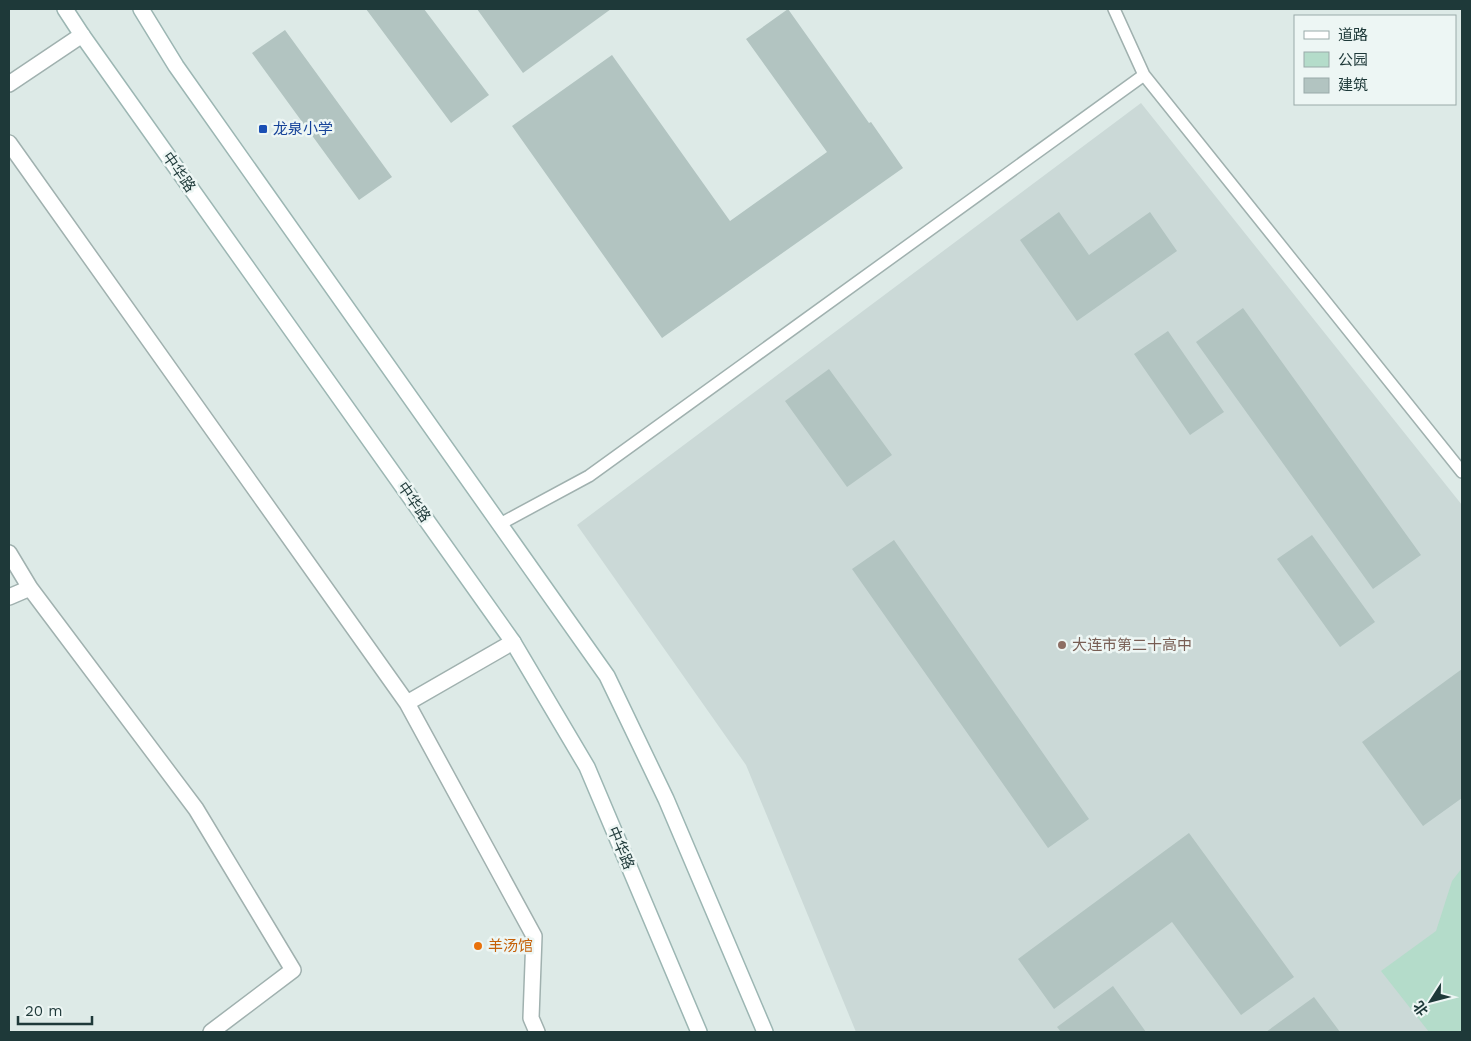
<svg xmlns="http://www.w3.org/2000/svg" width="1471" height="1041" viewBox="0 0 1471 1041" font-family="'Work Sans','Noto Sans SC',sans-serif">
<rect width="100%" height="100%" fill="#ddeae7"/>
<path fill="#cbd9d7" d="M 1141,103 L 1462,505 L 1462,1032 L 856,1032 L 746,765 L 577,525 Z"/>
<path fill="#b4dcca" d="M 1462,868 L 1462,1032 L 1429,1032 L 1381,971 L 1436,931 L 1452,881 Z"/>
<path fill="#b2c4c1" d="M 366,9 L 424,9 L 489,95 L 451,123 Z
M 477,9 L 611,9 L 523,73 Z
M 788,9 L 869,123 L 871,122 L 903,168 L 662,338 L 512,126 L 612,55 L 730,221 L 827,152 L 746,39 Z
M 285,30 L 392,177 L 359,200 L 252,53 Z
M 1059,212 L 1089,255 L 1150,212 L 1177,251 L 1077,321 L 1020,240 Z
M 1243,308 L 1421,555 L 1373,589 L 1196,342 Z
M 1168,331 L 1224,412 L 1190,435 L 1134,354 Z
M 829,369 L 892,455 L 847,487 L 785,401 Z
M 1312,535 L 1375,622 L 1340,647 L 1277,559 Z
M 894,540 L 1089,819 L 1048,848 L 852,569 Z
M 1462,669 L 1462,798 L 1423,826 L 1362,742 Z
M 1189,833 L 1294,977 L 1241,1015 L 1172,922 L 1054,1009 L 1018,959 Z
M 1113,986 L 1146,1032 L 1061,1032 L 1057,1027 Z
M 1314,997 L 1340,1032 L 1266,1032 Z"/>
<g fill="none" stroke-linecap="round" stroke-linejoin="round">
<defs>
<path id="lane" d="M 1114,9 L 1144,75 L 1462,472
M 500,524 L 589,476 L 1144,75"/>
<path id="street" d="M 9,84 L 82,35
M 9,143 L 407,703
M 9,553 L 30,588 L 196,809 L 293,970 L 211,1032
M 9,597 L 30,588
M 513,642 L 407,703 L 534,936 L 531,1018 L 537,1032"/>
<path id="secondary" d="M 65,9 L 82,35 L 513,642 L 587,767 L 699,1032
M 141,9 L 176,66 L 607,676 L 666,799 L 765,1032"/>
</defs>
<use href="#lane" stroke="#a0b1af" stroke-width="14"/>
<use href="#street" stroke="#a0b1af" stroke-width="18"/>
<use href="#secondary" stroke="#9cb6b3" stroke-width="18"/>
<use href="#lane" stroke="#fff" stroke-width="11"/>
<use href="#street" stroke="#fff" stroke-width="15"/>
<use href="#secondary" stroke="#fff" stroke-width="15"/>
</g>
<rect fill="#1a4fb4" stroke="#edf6f4" stroke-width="2" x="258" y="124" width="10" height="10" rx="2.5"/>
<circle fill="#8d6e63" stroke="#edf6f4" stroke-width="2" cx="1062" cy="645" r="5"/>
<circle fill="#e8710a" stroke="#edf6f4" stroke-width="2" cx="478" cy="946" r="5"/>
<g text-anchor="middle" stroke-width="5" stroke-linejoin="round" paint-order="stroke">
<g font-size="15" fill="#164399" stroke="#edf6f4" text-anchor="start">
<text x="273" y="134">龙泉小学</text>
</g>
<g font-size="15" fill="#1e3939" stroke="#edf6f4">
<text transform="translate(179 172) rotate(55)" y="5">中华路</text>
<text transform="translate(414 502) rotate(55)" y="5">中华路</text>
<text transform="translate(621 848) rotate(67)" y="5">中华路</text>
</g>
<g font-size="15" fill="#785e54" stroke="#edf6f4" text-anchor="start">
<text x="1072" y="650">大连市第二十高中</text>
</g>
<g font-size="15" fill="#c56008" stroke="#edf6f4" text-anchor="start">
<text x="488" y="951">羊汤馆</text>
</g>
</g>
<rect width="1471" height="1041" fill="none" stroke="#1e3939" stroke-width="20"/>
<rect x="1294" y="15" width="162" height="90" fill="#edf6f4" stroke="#9aaaa9"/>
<rect x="1304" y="31" width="25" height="8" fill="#ffffff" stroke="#9aaaa9"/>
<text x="1338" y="40" font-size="15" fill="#1e3939">道路</text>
<rect x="1304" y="52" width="25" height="15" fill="#b4dcca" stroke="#9aaaa9"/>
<text x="1338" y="65" font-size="15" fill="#1e3939">公园</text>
<rect x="1304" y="78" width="25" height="15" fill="#b2c4c1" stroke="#9aaaa9"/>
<text x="1338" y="90" font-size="15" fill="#1e3939">建筑</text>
<g transform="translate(1431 1001) rotate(234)" stroke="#edf6f4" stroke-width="4" paint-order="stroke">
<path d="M0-4L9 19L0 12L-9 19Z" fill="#1e3939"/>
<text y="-8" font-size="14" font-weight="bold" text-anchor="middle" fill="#1e3939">北</text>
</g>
<path d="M18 1016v8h74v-8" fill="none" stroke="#1e3939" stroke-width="2.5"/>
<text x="25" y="1016" font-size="15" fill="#1e3939" stroke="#edf6f4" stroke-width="4" paint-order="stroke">20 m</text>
</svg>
